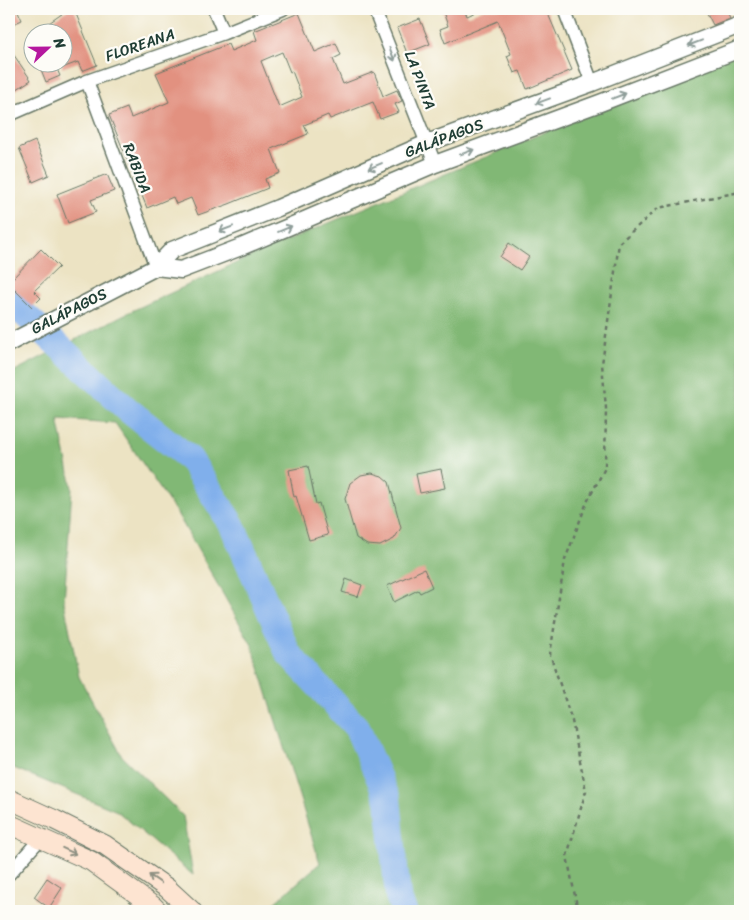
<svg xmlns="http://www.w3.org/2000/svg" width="749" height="920" viewBox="0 0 749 920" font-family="Sriracha,sans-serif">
<rect width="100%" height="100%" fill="#fdfcf7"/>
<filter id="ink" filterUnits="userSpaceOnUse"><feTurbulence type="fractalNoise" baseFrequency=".02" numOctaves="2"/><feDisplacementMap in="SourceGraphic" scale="10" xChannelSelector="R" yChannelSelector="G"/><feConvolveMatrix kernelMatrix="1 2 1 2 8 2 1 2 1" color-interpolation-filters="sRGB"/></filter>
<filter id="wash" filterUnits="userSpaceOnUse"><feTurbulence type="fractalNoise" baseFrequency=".0096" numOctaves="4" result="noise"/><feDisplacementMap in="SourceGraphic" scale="20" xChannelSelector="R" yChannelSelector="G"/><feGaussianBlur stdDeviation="1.12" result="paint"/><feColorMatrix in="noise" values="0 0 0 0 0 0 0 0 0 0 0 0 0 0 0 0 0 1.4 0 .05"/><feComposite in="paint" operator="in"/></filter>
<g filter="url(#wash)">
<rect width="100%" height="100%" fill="#ece3c3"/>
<path fill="#81b874" stroke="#507a54" d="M 740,50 L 740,911 L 265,911 L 320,863 L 252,645 L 178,515 L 115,423 L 58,419 L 72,488 L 64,602 L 79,677 L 122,756 L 183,816 L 193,875 L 117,811 L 9,766 L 9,374 L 123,315 L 260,252 Z"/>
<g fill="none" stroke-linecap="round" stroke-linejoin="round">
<path stroke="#80afeb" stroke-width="26" d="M 9,300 L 128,410 L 190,459 L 232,525 L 288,653 L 357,728 L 388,799 L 398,896 L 404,911"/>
</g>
<g id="blocks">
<path fill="#e29180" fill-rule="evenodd" d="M 9,9 L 17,9 L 22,20 L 9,26 Z
M 69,9 L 74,9 L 97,65 L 82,71 L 78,62 L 62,68 L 62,32 L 36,32 Z
M 442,9 L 464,9 L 467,16 L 484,9 L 546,9 L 572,70 L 527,89 L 520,71 L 514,73 L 507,56 L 511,54 L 498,21 L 445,43 L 440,29 L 448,26 Z
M 705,9 L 726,9 L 730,18 L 713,25 Z
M 299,13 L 315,52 L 336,43 L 341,55 L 333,59 L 343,84 L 374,72 L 383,96 L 397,90 L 402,101 L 395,104 L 399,112 L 380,119 L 373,102 L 330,119 L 328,115 L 304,125 L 308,134 L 271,149 L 280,173 L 265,179 L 268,188 L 229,204 L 198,215 L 191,198 L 176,204 L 173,197 L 147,208 L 109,115 L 127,108 L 131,118 L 169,102 L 156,73 L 228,44 L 231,51 L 257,40 L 254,31 ZM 282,52 L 290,72 L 292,71 L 302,97 L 279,107 L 261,61 Z
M 420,19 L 430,44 L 407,53 L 397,28 Z
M 9,48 L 31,80 L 14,91 L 9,83 Z
M 38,62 L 54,62 L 60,76 L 46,82 Z
M 35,141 L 49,175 L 33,182 L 19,148 Z
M 107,174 L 114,191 L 91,200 L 96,212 L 68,223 L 57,194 Z
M 509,243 L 529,257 L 520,270 L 500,257 Z
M 41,249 L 59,267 L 34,291 L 41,298 L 32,307 L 9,284 L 9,282 Z
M 308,466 L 316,504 L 319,503 L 328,535 L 309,540 L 296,496 L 294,497 L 289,470 Z
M 441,469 L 445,488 L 420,493 L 416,474 Z
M 372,473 L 382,476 L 389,482 L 401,528 L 394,539 L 380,546 L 367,545 L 356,538 L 345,499 L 350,483 L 361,475 Z
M 424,569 L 432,587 L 420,593 L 418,590 L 394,602 L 387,586 Z
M 346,579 L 362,585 L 358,597 L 342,592 Z
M 47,878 L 62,888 L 49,908 L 34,897 Z"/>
</g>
</g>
<g filter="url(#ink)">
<use href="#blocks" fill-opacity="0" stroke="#677766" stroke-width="1"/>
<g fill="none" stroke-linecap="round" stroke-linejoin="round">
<defs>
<path id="minor" d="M 214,9 L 224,33
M 374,9 L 435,164
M 564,9 L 592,83
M 87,81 L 156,267
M 9,115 L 87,81 L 224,33 L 283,9
M 9,874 L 41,838"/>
<path id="tertiary" d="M 156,267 L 181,270 L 241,247 L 286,228 L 435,164 L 600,103 L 740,49
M 9,343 L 156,267 L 172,250 L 278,208 L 427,143 L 592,83 L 740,25"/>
<path id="secondary" d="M 9,799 L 55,820 L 105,845 L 167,888 L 192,911
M 9,824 L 91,861 L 153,906 L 158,911"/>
</defs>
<use href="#minor" stroke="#677766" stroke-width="15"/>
<use href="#tertiary" stroke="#677766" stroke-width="19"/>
<use href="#secondary" stroke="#677766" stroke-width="21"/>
<path stroke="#677766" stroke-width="2.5" stroke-dasharray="4 4" stroke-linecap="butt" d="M 578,911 L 567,856 L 586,791 L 572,721 L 550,654 L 565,560 L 587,502 L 605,468 L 606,408 L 602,364 L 619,243 L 658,208 L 740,192"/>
<use href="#minor" stroke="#fff" stroke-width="12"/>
<use href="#tertiary" stroke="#fff" stroke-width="16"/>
<use href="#secondary" stroke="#fde4d1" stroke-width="19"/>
</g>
<defs><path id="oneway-shaft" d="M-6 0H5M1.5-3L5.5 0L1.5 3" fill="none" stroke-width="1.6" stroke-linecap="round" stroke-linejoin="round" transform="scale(1.25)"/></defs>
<g stroke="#8f9e9a">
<use href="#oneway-shaft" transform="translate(695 43) rotate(159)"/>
<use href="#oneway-shaft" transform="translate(392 54) rotate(69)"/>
<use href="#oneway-shaft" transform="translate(619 96) rotate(-21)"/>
<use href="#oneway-shaft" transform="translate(543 101) rotate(160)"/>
<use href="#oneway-shaft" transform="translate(467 152) rotate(-20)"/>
<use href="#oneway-shaft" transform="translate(375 166) rotate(157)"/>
<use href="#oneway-shaft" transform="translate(226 229) rotate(159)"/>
<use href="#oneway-shaft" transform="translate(285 229) rotate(-23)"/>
</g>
<g stroke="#8e9082">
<use href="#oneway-shaft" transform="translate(69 851) rotate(25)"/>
<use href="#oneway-shaft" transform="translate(155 879) rotate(-145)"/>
</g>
</g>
<g text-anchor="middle" stroke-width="4.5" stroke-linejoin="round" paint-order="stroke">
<g font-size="15" fill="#1f3d34" stroke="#fdfcf7">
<text transform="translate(140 45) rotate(-19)" y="5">FLOREANA</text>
<text transform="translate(420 80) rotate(69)" y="5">LA PINTA</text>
<text transform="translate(444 138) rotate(-21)" y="5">GALÁPAGOS</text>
<text transform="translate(137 168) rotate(69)" y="5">RABIDA</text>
<text transform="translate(69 311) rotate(-27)" y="5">GALÁPAGOS</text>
</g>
</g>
<rect width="749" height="920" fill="none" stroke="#fdfcf7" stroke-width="30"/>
<g transform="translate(48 48) rotate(68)"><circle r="24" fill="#fdfcf7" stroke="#a4b0a9"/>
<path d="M0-4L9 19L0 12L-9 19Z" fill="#b5179e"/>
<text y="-8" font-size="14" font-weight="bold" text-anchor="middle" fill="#1f3d34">N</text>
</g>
</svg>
